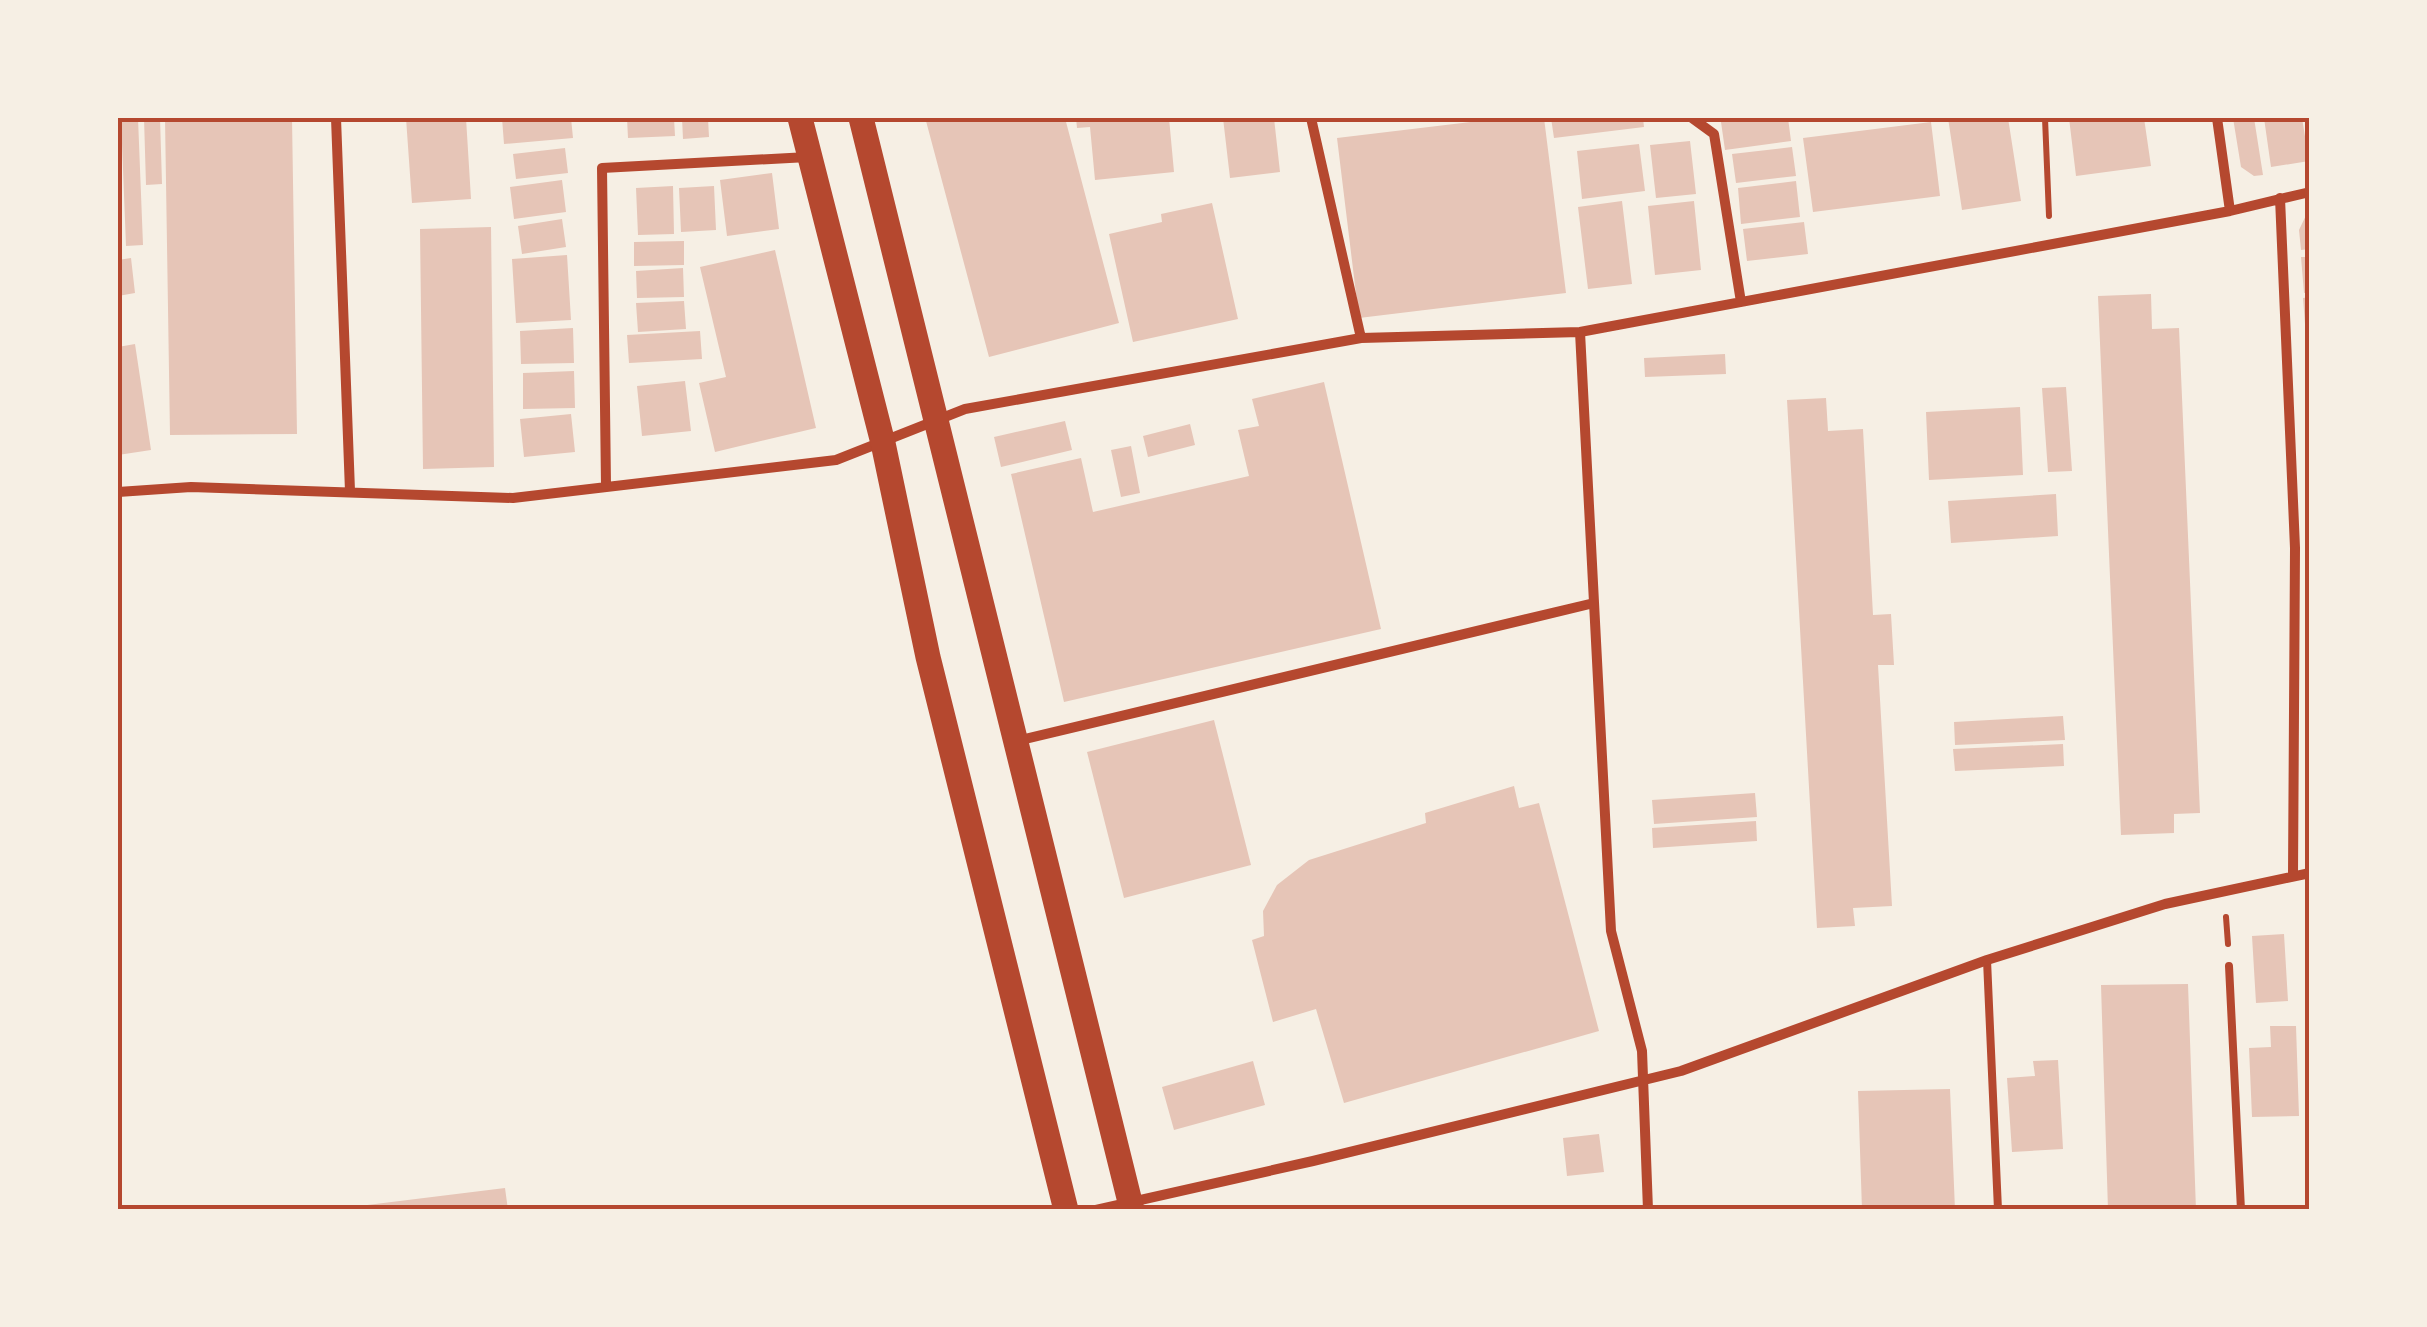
<svg xmlns="http://www.w3.org/2000/svg" width="2427" height="1327" viewBox="0 0 2427 1327" font-family="'Alegreya Sans',sans-serif">
<rect width="100%" height="100%" fill="#f6efe4"/>
<path fill="#e6c5b7" d="M 121,118 L 138,118 L 143,245 L 126,246 Z
M 144,118 L 160,118 L 162,184 L 146,185 Z
M 165,118 L 292,118 L 297,434 L 170,435 Z
M 406,118 L 466,118 L 471,199 L 412,203 Z
M 502,118 L 571,118 L 573,138 L 504,144 Z
M 627,118 L 674,118 L 675,136 L 628,138 Z
M 682,118 L 708,118 L 709,137 L 683,139 Z
M 1018,118 L 1065,118 L 1119,323 L 989,357 L 926,121 Z
M 1076,118 L 1169,118 L 1174,172 L 1095,180 L 1090,127 L 1077,128 Z
M 1223,118 L 1274,118 L 1280,172 L 1230,178 Z
M 1504,118 L 1544,118 L 1566,293 L 1359,318 L 1337,138 Z
M 1551,118 L 1643,118 L 1644,127 L 1554,138 Z
M 1752,118 L 1788,118 L 1791,141 L 1725,150 L 1721,122 Z
M 1948,118 L 2008,118 L 2021,201 L 1962,210 Z
M 2069,118 L 2144,118 L 2151,166 L 2076,176 Z
M 2233,118 L 2254,118 L 2263,175 L 2254,176 L 2241,167 Z
M 2264,118 L 2302,118 L 2309,161 L 2271,167 Z
M 1931,122 L 1940,196 L 1813,212 L 1803,138 Z
M 1690,141 L 1696,194 L 1656,198 L 1650,145 Z
M 1639,144 L 1645,191 L 1582,199 L 1577,151 Z
M 1792,147 L 1796,176 L 1736,183 L 1732,154 Z
M 565,148 L 568,173 L 516,179 L 513,154 Z
M 772,173 L 779,229 L 727,236 L 720,180 Z
M 562,180 L 566,212 L 514,219 L 510,187 Z
M 1796,181 L 1800,217 L 1741,224 L 1738,188 Z
M 673,186 L 674,234 L 638,235 L 636,188 Z
M 714,186 L 716,230 L 681,232 L 679,188 Z
M 1622,201 L 1632,284 L 1588,289 L 1578,207 Z
M 1694,201 L 1701,270 L 1655,275 L 1648,206 Z
M 1212,203 L 1238,319 L 1133,342 L 1109,234 L 1162,222 L 1161,214 Z
M 2310,207 L 2310,249 L 2301,250 L 2299,230 Z
M 562,219 L 566,247 L 522,254 L 518,226 Z
M 1804,222 L 1808,254 L 1747,261 L 1743,229 Z
M 491,227 L 494,467 L 423,469 L 420,229 Z
M 684,241 L 684,265 L 634,266 L 634,242 Z
M 775,250 L 816,428 L 715,452 L 699,383 L 726,377 L 700,267 Z
M 567,255 L 571,320 L 516,323 L 512,259 Z
M 2301,257 L 2310,257 L 2310,292 L 2304,293 Z
M 131,258 L 135,293 L 118,296 L 118,260 Z
M 683,268 L 684,297 L 637,298 L 636,271 Z
M 2151,294 L 2152,329 L 2179,328 L 2200,813 L 2174,814 L 2174,833 L 2121,835 L 2098,296 Z
M 2310,297 L 2310,336 L 2306,337 L 2303,298 Z
M 684,301 L 686,329 L 638,332 L 636,303 Z
M 573,328 L 574,363 L 521,364 L 520,331 Z
M 700,331 L 702,359 L 629,363 L 627,335 Z
M 135,344 L 151,450 L 118,455 L 118,347 Z
M 1725,354 L 1726,374 L 1645,377 L 1644,358 Z
M 574,371 L 575,408 L 523,409 L 523,373 Z
M 685,381 L 691,431 L 642,436 L 637,386 Z
M 1324,382 L 1381,629 L 1064,702 L 1011,474 L 1081,458 L 1093,512 L 1249,476 L 1238,430 L 1259,426 L 1252,399 Z
M 2066,387 L 2072,471 L 2048,472 L 2042,388 Z
M 1826,398 L 1828,431 L 1863,429 L 1873,615 L 1891,614 L 1894,665 L 1878,665 L 1892,906 L 1853,908 L 1855,926 L 1817,928 L 1787,400 Z
M 2020,407 L 2023,475 L 1929,480 L 1926,412 Z
M 571,414 L 575,452 L 524,457 L 520,419 Z
M 1065,421 L 1072,450 L 1001,467 L 994,437 Z
M 1190,424 L 1195,445 L 1148,457 L 1143,436 Z
M 1131,446 L 1140,493 L 1121,497 L 1111,450 Z
M 2056,494 L 2058,536 L 1951,543 L 1948,501 Z
M 2063,716 L 2065,740 L 1955,745 L 1954,722 Z
M 1214,720 L 1251,865 L 1124,898 L 1087,752 Z
M 2063,744 L 2064,766 L 1955,771 L 1953,749 Z
M 1514,786 L 1519,808 L 1539,803 L 1599,1031 L 1344,1103 L 1316,1009 L 1273,1022 L 1252,940 L 1264,936 L 1263,911 L 1277,885 L 1309,860 L 1426,823 L 1425,813 Z
M 1755,793 L 1757,817 L 1654,824 L 1652,800 Z
M 1756,821 L 1757,841 L 1653,848 L 1652,828 Z
M 2284,934 L 2288,1001 L 2256,1003 L 2252,936 Z
M 2188,984 L 2196,1210 L 2108,1210 L 2101,985 Z
M 2270,1026 L 2296,1026 L 2299,1116 L 2252,1117 L 2249,1048 L 2271,1047 Z
M 2058,1060 L 2063,1149 L 2012,1152 L 2007,1078 L 2035,1076 L 2033,1061 Z
M 1253,1061 L 1265,1105 L 1174,1130 L 1162,1087 Z
M 1950,1089 L 1955,1210 L 1862,1210 L 1858,1091 Z
M 1599,1134 L 1604,1172 L 1567,1176 L 1563,1138 Z
M 505,1188 L 508,1210 L 352,1210 L 351,1207 Z"/>
<g fill="none" stroke-linecap="round" stroke-linejoin="round">
<path stroke="#b5482f" stroke-width="6" d="M 2045,118 L 2049,216
M 2226,917 L 2228,944"/>
<path stroke="#b5482f" stroke-width="8" d="M 1987,960 L 1998,1210
M 2229,966 L 2241,1210"/>
<path stroke="#b5482f" stroke-width="10" d="M 336,118 L 350,491
M 1311,118 L 1361,338
M 1692,118 L 1714,134 L 1741,302
M 2217,118 L 2230,211
M 2280,198 L 2295,548 L 2293,876
M 1580,332 L 1611,931 L 1642,1051 L 1648,1210
M 606,485 L 602,168 L 808,157
M 118,492 L 191,487 L 513,498 L 836,460 L 965,409 L 1361,338 L 1580,332 L 2230,211 L 2310,192
M 1017,741 L 1594,603
M 1096,1210 L 1313,1161 L 1681,1071 L 1987,960 L 2092,927 L 2165,904 L 2310,873"/>
<path stroke="#b5482f" stroke-width="25" d="M 800,118 L 883,443 L 928,657 L 1066,1210
M 861,118 C 949,482 1043,845 1132,1210"/>
</g>
<rect width="2427" height="1327" fill="none" stroke="#f6efe4" stroke-width="240"/>
<rect x="120" y="120" width="2187" height="1087" fill="none" stroke="#b5482f" stroke-width="4"/>
</svg>
